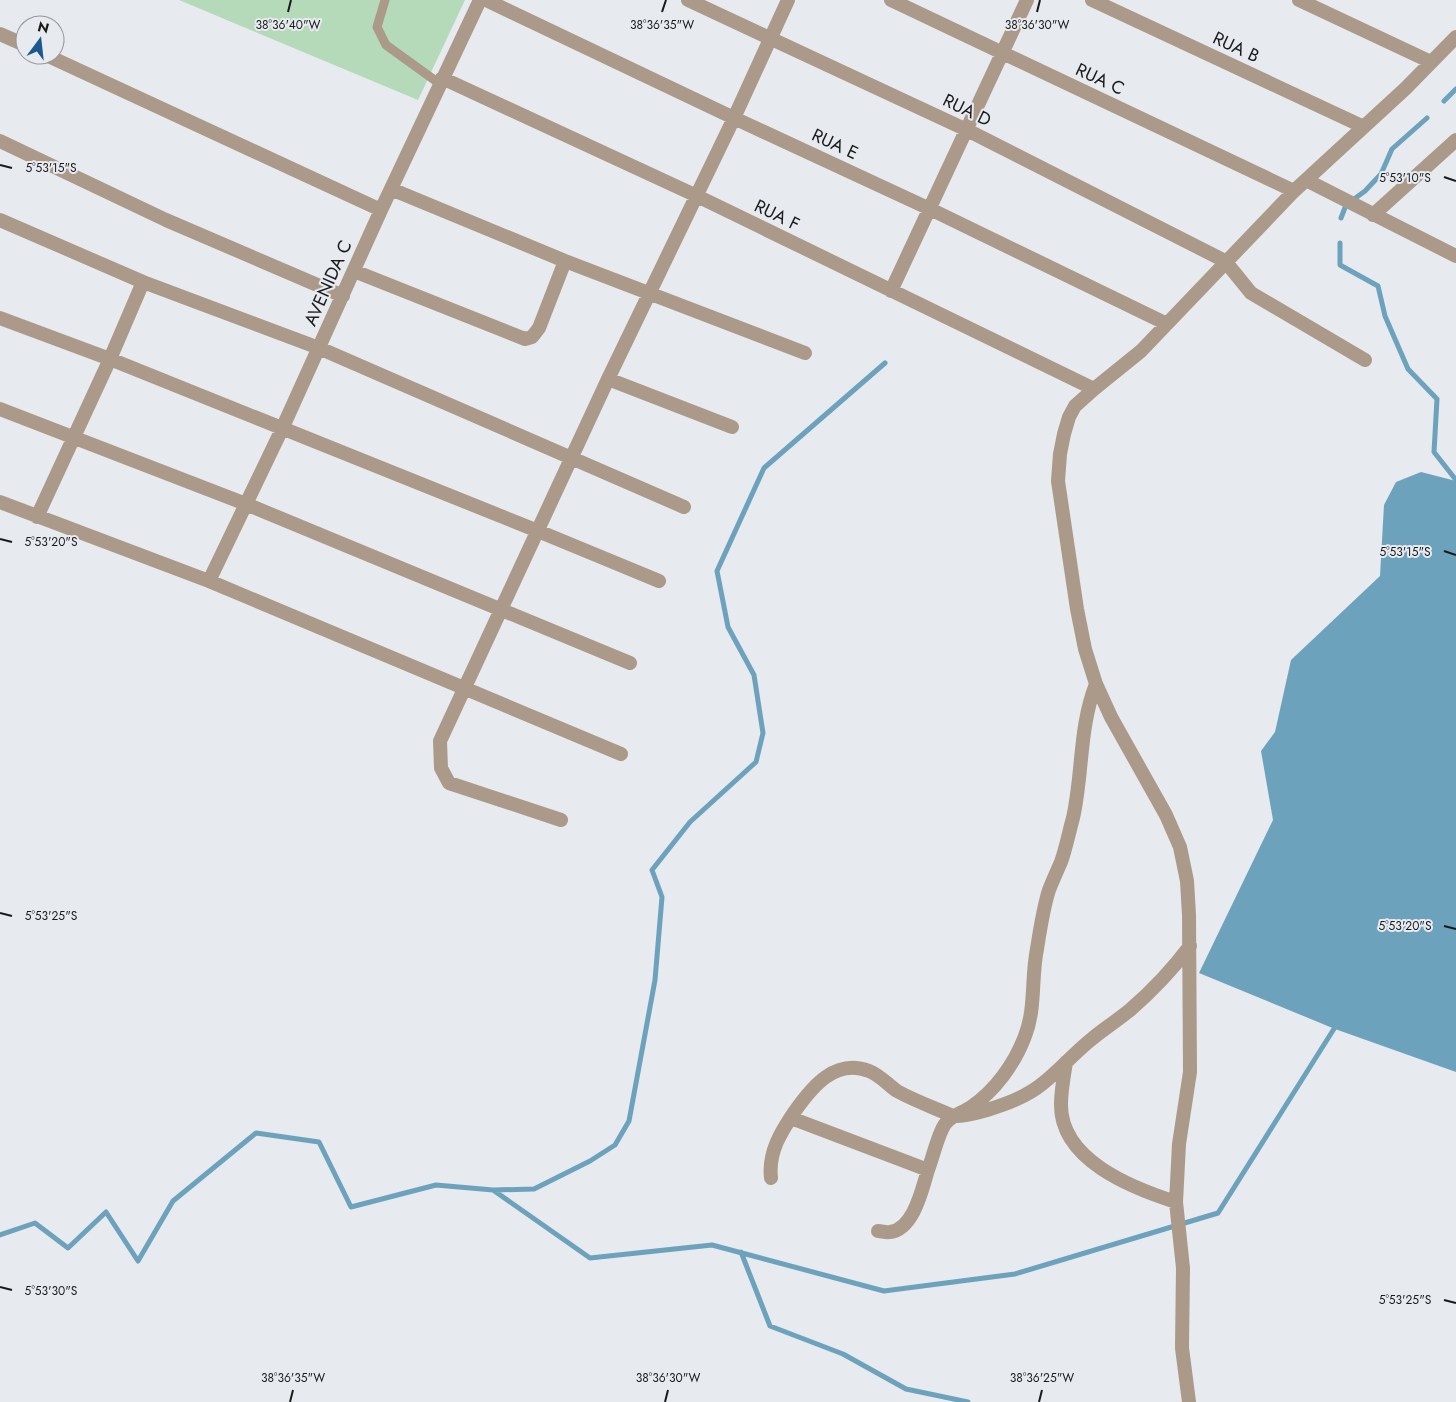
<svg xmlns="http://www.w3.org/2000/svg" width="1456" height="1402" viewBox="0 0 1456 1402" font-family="Jost,sans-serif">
<rect width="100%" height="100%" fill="#e7eaef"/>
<path fill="#b5dab9" d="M 179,0 L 465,0 L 418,100 Z"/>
<path fill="#6da2bc" d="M 1421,472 L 1456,481 L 1456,1072 L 1335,1029 L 1199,973 L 1273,820 L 1261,751 L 1275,732 L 1291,660 L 1380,576 L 1384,505 L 1396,482 Z"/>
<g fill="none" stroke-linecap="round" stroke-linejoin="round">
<path stroke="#6da2bc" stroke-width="5" d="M 1444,101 L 1456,89
M 1341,218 L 1346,205 L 1365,191 L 1381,174 L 1392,149 L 1427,118
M 1340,243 L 1340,265 L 1378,286 L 1385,316 L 1408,369 L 1437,399 L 1434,452 L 1456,480
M 494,1190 L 534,1189 L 590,1161 L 615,1145 L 629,1121 L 655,980 L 662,897 L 652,870 L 690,822 L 756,762 L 763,733 L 754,675 L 728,627 L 717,571 L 764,468 L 885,363
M 0,1235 L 35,1223 L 68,1248 L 106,1212 L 138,1261 L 173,1201 L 256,1133 L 319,1142 L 351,1207 L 436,1185 L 493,1190 L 590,1258 L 712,1245 L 884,1291 L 1015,1274 L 1218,1213 L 1337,1024
M 741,1252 L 770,1326 L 843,1354 L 906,1389 L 968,1402"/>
<path stroke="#ab9a89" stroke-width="9" d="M 385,0 L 377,27 L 386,45 L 440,84"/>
<path stroke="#ab9a89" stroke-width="14" d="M 486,0 L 734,118 L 930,209 L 1167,324
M 688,0 L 967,130 L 1225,261 L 1251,293 L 1365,360
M 891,0 L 1294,191
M 1092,0 L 1364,127
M 1299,0 L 1431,62
M 0,34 L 25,45
M 46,55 L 381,210
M 442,78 L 697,196 L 1094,389
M 0,141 L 166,220 L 343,296
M 1306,180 L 1456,256
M 391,189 L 565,261 L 805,353
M 1373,215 L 1456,140
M 0,220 L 143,282 L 319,348 L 684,507
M 354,271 L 525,339 L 532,337 L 539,328 L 565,261
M 891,291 L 1027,0
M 0,318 L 110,359 L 538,531 L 659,581
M 608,379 L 732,427
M 0,409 L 246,504 L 630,663
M 0,502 L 209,581 L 621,754
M 37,517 L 110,359 L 143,282
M 209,581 L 282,429 L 381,210 L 480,0
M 561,820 L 449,783 L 441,768 L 440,741 L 608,379 L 734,118 L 788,0
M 1066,1062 C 1064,1076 1061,1090 1061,1104 C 1060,1160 1132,1188 1176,1202
M 791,1118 L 928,1170 C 933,1157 938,1134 945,1124 C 952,1115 962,1113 971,1107 C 995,1091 1015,1063 1025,1036 C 1036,1008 1031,978 1037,949 C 1040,930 1043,909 1049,890 C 1053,880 1057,871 1061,862 C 1066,848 1069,832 1073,818 C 1083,773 1079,727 1096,684
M 771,1178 C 768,1152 781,1132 795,1111 C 812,1087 835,1058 869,1071 C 880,1075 888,1085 897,1091 C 915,1101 935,1108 953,1116 C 964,1117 976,1113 987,1110 C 1006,1104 1026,1097 1042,1084 C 1060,1070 1075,1052 1093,1038 C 1105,1028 1118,1020 1130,1010 C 1152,991 1172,970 1190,946
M 878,1231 C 882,1231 886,1233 890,1232 C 914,1229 922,1189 928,1170
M 1189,1402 L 1182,1348 L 1183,1268 L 1176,1202 L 1179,1144 L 1190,1072 L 1189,915 L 1187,881 L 1180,847 L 1166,815 L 1111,717 L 1096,684 L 1085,649 L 1077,609 L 1058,481 L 1060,454 L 1064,434 L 1069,417 L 1075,406 L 1094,389 L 1141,351 L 1294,191 L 1406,88 L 1456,37"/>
</g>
<path fill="none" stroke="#191a1c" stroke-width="2" d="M 288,12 L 291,0M 662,12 L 666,0M 1037,12 L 1040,0M 0,165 L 12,168M 1444,177 L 1456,181M 0,539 L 12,542M 1444,551 L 1456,555M 0,913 L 12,916M 1444,926 L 1456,929M 0,1287 L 12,1290M 1444,1300 L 1456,1303M 290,1402 L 293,1390M 665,1402 L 668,1390M 1039,1402 L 1042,1390"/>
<g text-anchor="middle" stroke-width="4" stroke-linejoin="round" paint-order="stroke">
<g font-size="18" fill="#191a1c" stroke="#e7eaef">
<text transform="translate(1236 47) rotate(25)" y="6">RUA B</text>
<text transform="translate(1100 79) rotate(25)" y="6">RUA C</text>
<text transform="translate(967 110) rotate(26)" y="6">RUA D</text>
<text transform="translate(835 144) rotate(25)" y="6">RUA E</text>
<text transform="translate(777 215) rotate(26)" y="6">RUA F</text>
<text transform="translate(328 283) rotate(-66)" y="6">AVENIDA C</text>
</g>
</g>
<g font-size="12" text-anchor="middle" fill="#191a1c" stroke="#e7eaef" stroke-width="4" stroke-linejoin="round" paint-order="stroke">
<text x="288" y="29">38°36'40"W</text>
<text x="662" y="29">38°36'35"W</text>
<text x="1037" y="29">38°36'30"W</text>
<text x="51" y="172">5°53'15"S</text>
<text x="1405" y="182">5°53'10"S</text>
<text x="51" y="546">5°53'20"S</text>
<text x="1405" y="556">5°53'15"S</text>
<text x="51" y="920">5°53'25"S</text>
<text x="1405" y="930">5°53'20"S</text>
<text x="51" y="1295">5°53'30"S</text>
<text x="1405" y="1304">5°53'25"S</text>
<text x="293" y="1382">38°36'35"W</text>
<text x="668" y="1382">38°36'30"W</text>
<text x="1042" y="1382">38°36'25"W</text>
</g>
<g transform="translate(40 40) rotate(15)"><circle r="24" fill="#e7eaef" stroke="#95979b"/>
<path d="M0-4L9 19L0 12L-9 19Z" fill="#1c588f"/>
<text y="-8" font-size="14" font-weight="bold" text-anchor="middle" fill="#191a1c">N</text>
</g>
</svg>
